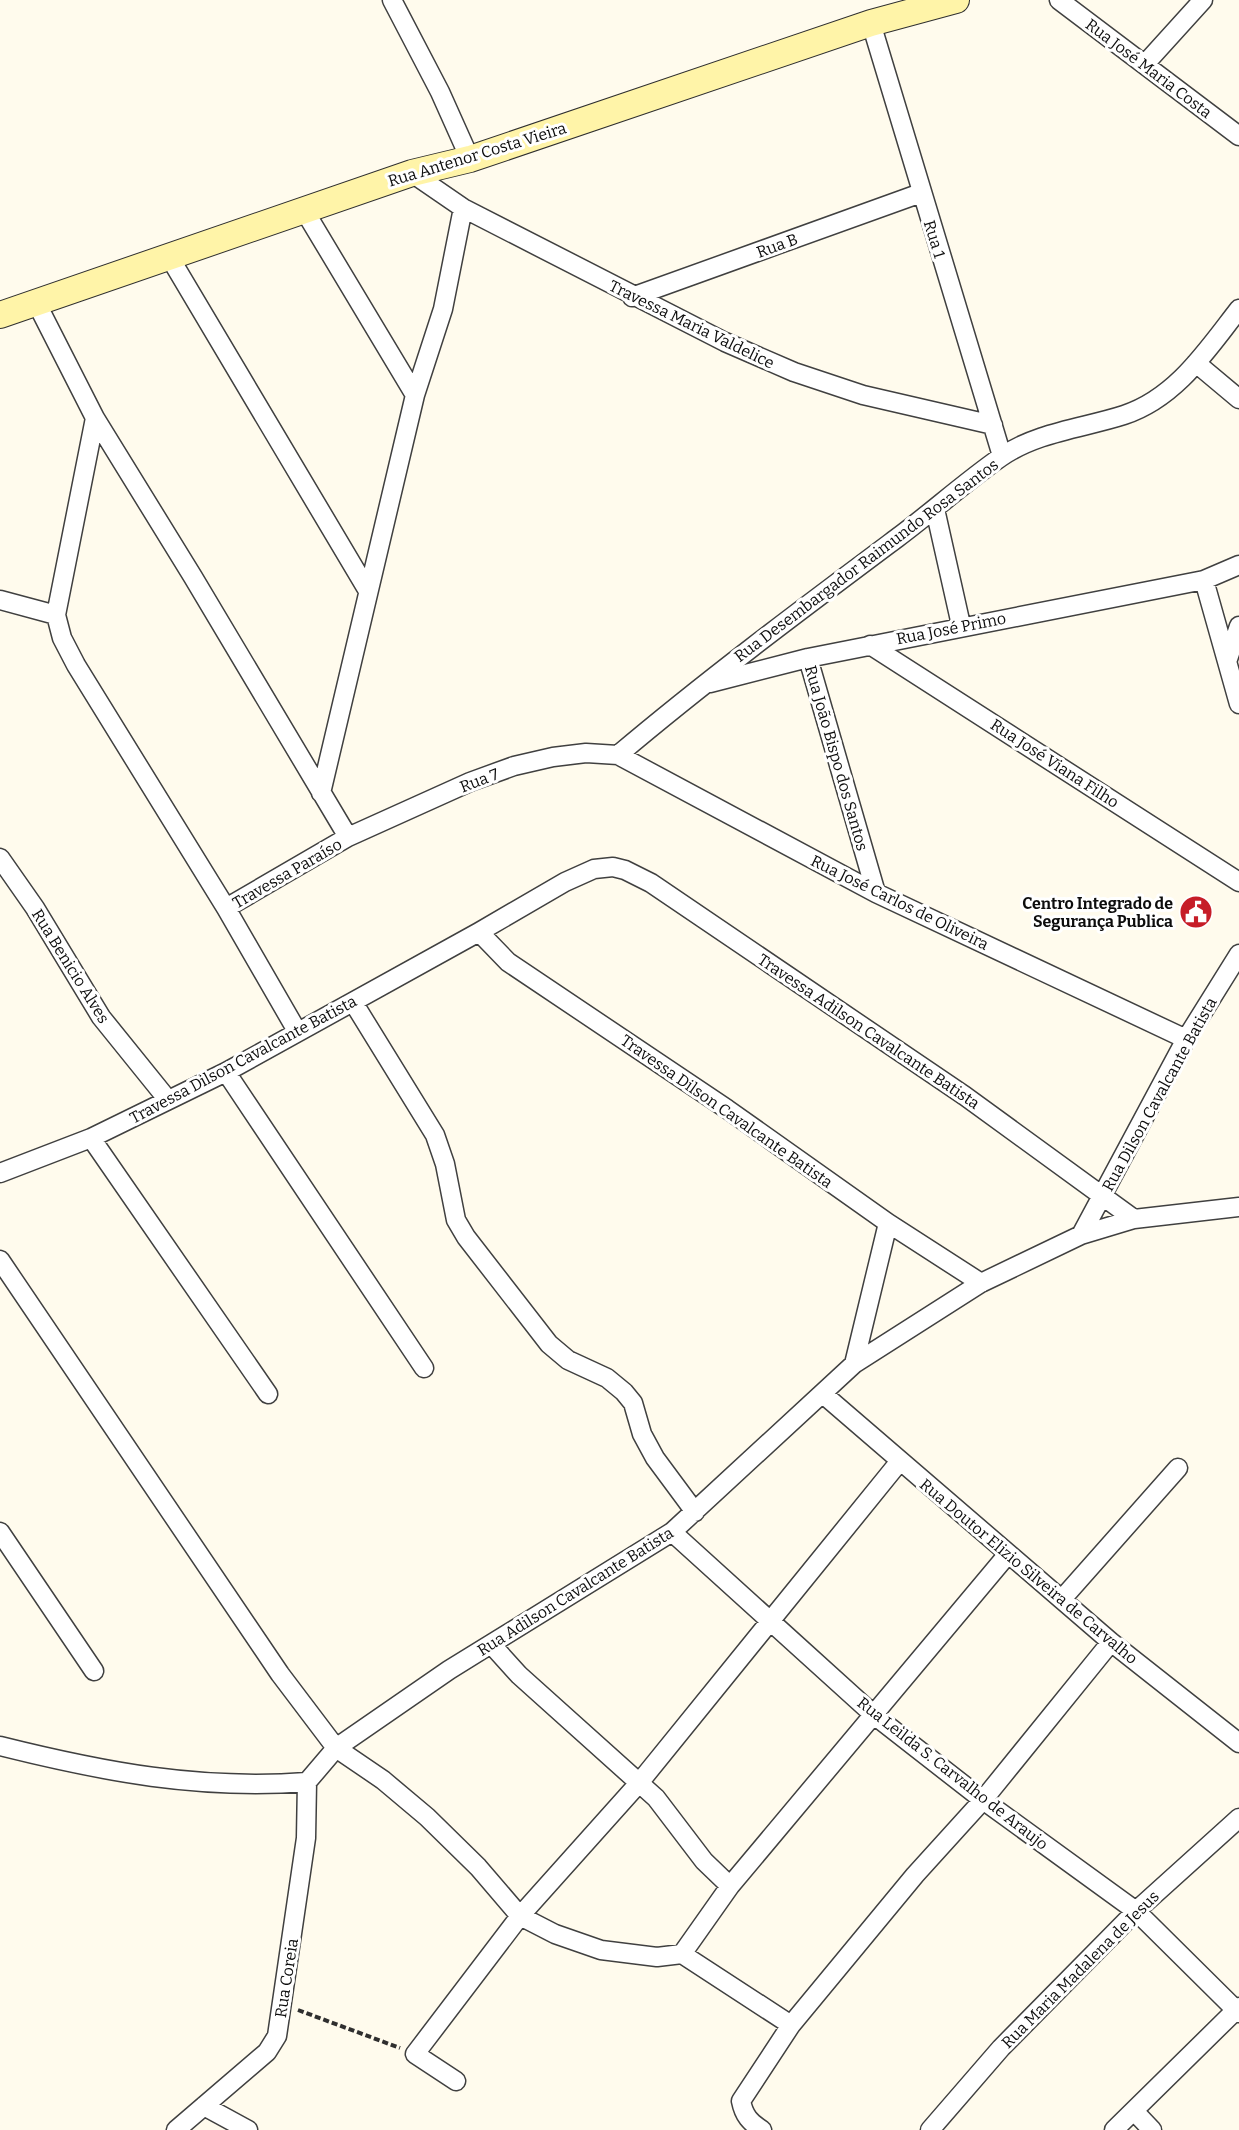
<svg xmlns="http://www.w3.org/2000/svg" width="1239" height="2130" viewBox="0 0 1239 2130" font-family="Bitter,serif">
<rect width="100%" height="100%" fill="#fffbed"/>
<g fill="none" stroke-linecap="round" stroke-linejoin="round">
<defs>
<path id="street" d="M 392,0 L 440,92 L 470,159
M 1059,0 L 1239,136
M 871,23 L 1002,456
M 1145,64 L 1203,0
M 412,173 L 463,208 L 725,342 L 794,372 L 863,395 L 993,425
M 304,210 L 415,395 L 321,793
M 170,258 L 368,591
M 632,297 L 921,193
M 37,304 L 95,418 L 56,615 L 62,638 L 76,665 L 226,908 L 297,1031
M 1196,363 L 1239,399
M 415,395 L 443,309 L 463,208
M 95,418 L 193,577 L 348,837
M 935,509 L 961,625
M 1204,580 L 1239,704
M 0,600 L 56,615
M 870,645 L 1239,882
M 808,658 L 876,893
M 1228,659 L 1239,626
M 710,683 L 808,658 L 1204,580 L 1239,565
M 618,755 C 708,679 802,609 897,538 C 932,512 965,482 1001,457 C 1037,432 1084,428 1124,415 C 1176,398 1207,350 1239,309
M 0,858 L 35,908 L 101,1017 L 168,1100
M 226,908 L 348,837 L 470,782 L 514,766 L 553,757 L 586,753 L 618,755 L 876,893 L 1186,1039
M 479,932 L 508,962 L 727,1109 L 888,1223 L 981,1283
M 353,1002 L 435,1135 L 445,1164 L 456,1220 L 466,1237 L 549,1344 L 568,1360 L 607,1378 L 624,1392 L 633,1403 L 642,1434 L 655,1458 L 695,1512
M 226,1072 L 424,1368
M 91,1138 L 268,1394
M 0,1173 L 91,1138 L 226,1072 L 479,932 L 565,882 L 594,869 L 613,867 L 625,870 L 651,883 L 965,1096 L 1134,1219
M 1081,1235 L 1186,1039 L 1239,954
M 0,1260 L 280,1674 L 336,1748 L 383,1780 L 427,1817 L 478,1867 L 520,1916 L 555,1934 L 601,1950 L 657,1957 L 682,1954 L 791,2025
M 854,1364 L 888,1223
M 823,1394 L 1111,1642 L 1239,1743
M 0,1532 L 94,1671
M 672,1532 L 874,1715 L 983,1800 L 1136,1911 L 1239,2013
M 1062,1599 L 1178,1468
M 491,1644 L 519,1675 L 656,1798 L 704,1861 L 730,1886
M 0,1746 C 104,1772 199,1790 307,1782 L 336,1748 L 449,1670 L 672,1532 L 854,1364 L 981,1283 L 1081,1235 L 1134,1219 L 1239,1207
M 682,1954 L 730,1886 L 1008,1554
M 456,2081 L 415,2054 L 520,1916 L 639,1783 L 900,1461
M 204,2106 L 248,2130
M 1134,2111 L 1152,2130
M 176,2130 L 267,2052 L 277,2036 L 306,1838 L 307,1782
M 762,2130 C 750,2122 744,2116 741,2101 L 791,2025 L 915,1875 L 983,1800 L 1111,1642
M 930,2130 L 1001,2048 L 1136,1911 L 1239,1818
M 1114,2130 L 1239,2007"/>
<path id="secondary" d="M 0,315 L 412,173 L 470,159 L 871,23 L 956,0"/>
</defs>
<use href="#street" stroke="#404040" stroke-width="21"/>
<use href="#secondary" stroke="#2f2f2f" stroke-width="28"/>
<path stroke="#2f2f2f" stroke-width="4" stroke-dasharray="6 3" stroke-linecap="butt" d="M 298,2010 L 400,2048"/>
<use href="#street" stroke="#fff" stroke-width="18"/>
<use href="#secondary" stroke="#fff4a8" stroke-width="26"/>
</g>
<defs>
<symbol id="civic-disc" viewBox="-11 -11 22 22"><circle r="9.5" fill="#c61d28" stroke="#fff"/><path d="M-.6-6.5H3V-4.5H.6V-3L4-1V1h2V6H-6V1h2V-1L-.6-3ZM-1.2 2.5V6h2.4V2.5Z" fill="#fff"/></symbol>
</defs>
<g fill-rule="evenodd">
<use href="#civic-disc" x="1177" y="893" width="38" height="38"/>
</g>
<g text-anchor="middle" stroke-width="6" stroke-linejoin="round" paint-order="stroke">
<g font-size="16" fill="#0d0d0d" stroke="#fff">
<text transform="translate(1149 68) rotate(37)" y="6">Rua José Maria Costa</text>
<text transform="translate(477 154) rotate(-17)" y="6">Rua Antenor Costa Vieira</text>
<text transform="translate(935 239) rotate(73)" y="6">Rua 1</text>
<text transform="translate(777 245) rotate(-20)" y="6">Rua B</text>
<text transform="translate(692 324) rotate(26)" y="6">Travessa Maria Valdelice</text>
<text transform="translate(866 560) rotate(-37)" y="6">Rua Desembargador Raimundo Rosa Santos</text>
<text transform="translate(951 628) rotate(-11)" y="6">Rua José Primo</text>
<text transform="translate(837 758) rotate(74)" y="6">Rua João Bispo dos Santos</text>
<text transform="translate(1055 763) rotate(33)" y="6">Rua José Viana Filho</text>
<text transform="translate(479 780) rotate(-21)" y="6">Rua 7</text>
<text transform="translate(287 873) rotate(-30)" y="6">Travessa Paraíso</text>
<text transform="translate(900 902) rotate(26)" y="6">Rua José Carlos de Oliveira</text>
<text transform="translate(71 966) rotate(58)" y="6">Rua Benicio Alves</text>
<text transform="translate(869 1031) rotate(34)" y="6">Travessa Adilson Cavalcante Batista</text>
<text transform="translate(243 1059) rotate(-28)" y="6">Travessa Dilson Cavalcante Batista</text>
<text transform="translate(1159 1094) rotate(-61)" y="6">Rua Dilson Cavalcante Batista</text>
<text transform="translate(727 1111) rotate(35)" y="6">Travessa Dilson Cavalcante Batista</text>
<text transform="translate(1029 1571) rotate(40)" y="6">Rua Doutor Elizio Silveira de Carvalho</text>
<text transform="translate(575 1591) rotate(-32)" y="6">Rua Adilson Cavalcante Batista</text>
<text transform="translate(953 1773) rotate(38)" y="6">Rua Leilda S. Carvalho de Araujo</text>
<text transform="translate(1080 1969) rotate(-45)" y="6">Rua Maria Madalena de Jesus</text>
<text transform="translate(286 1978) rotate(-81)" y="6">Rua Coreia</text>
</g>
<g font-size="16" font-weight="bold" fill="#0d0d0d" stroke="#fff" text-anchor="end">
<text x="1173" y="909">Centro Integrado de<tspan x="1173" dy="18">Segurança Publica</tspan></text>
</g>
</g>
</svg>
